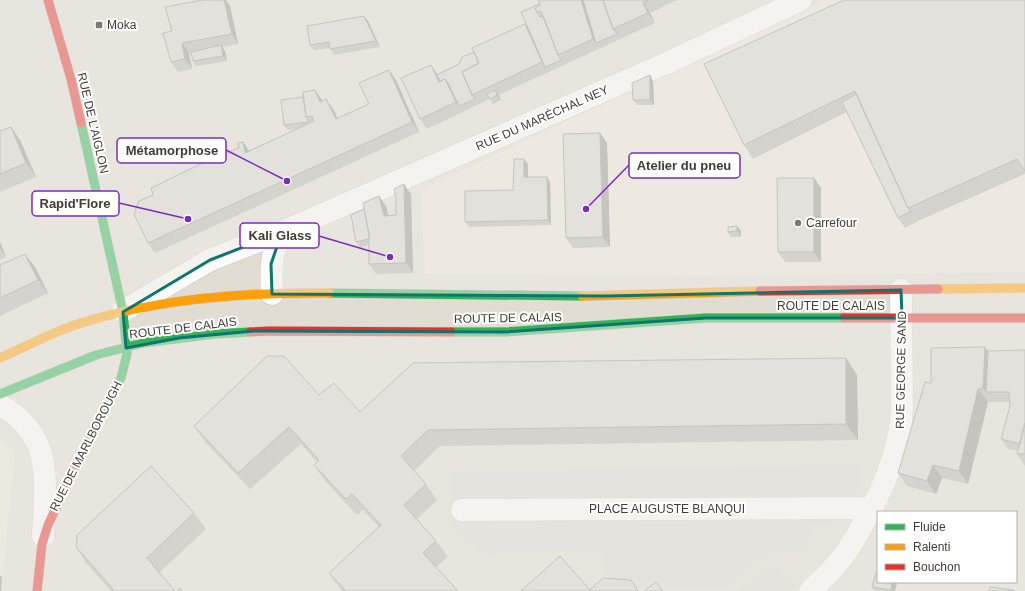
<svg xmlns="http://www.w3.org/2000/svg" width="1025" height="591" viewBox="0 0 1025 591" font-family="Helvetica,sans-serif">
<rect width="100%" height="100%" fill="#edebe6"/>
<path fill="#e1ddd3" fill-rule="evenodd" d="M 0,0 L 826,0 L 421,190 L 425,274 L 787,275 L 1025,272 L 1025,591 L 0,591 ZM 878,512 L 1016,512 L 1016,582 L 878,582 Z"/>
<path fill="#f0e7d9" d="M 826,0 L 1025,0 L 1025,272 L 787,275 L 425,274 L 421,190 Z"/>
<path fill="#ebe6d8" d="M 0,440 L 15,451 L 1,591 L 0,591 Z"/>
<path fill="#dcdad6" d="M 859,465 L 859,488 L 830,527 L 809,525 L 808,550 L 774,551 L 724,589 L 605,588 L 601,551 L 484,555 L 449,529 L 450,471 Z
M 774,561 L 796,587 L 791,591 L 737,591 Z"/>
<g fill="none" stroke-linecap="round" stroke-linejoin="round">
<defs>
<path id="street" d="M 272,294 C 271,272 270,252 282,232
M 123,311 L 210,260 L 282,232 L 667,63 L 801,0
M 0,405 C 55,436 45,482 43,536
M 462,510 L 873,508
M 810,591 C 822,580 834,569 844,555 C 851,546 857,535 863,524 C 884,488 900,450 902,409 L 901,290"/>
<path id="fast" d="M 329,293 L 582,296
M 451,332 L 505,332 L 706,318 L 844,318
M 0,394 L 96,355 L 143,343 L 215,334 L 250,332
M 76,465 L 121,378 L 127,354 L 123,312 L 81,123"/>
<path id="slow" d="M 938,289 L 1025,288
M 582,296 L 760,291
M 0,358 C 23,348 49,334 72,326 C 152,299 246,292 329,293"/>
<path id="jam" d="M 48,0 L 71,79 L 81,123
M 760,291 L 938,289
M 844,318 L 1025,318
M 250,332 L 270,331 L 451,332
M 37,591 L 42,544 L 48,525 L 76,465"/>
</defs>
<use href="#street" stroke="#c9c7c2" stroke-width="23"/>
<use href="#fast" stroke="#ccc8be" stroke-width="10"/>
<use href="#slow" stroke="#ccc8be" stroke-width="10"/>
<use href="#jam" stroke="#ccc8be" stroke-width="10"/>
<use href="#street" stroke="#fcfcfb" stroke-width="22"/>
<use href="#fast" stroke="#30b455" stroke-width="9"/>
<use href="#slow" stroke="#ff9f0a" stroke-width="9"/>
<use href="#jam" stroke="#e5322d" stroke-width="9"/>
</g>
<path fill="#b8b6b2" d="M 538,0 L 677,0 L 650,13 L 655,23 L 499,95 L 501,100 L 493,104 L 490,99 L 427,129 L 420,119 L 438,74 L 459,64 L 474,52 L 525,24 L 528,29 L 539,4 Z
M 1025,0 L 1025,174 L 918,221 L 905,228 L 898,218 L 847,112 L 753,159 L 744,145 Z
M 230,6 L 238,44 L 222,47 L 225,51 L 227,61 L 196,66 L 193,61 L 191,53 L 189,53 L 192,69 L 178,72 L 171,62 L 172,31 Z
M 364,16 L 368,21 L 380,47 L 334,55 L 330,48 L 314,50 L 310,45 Z
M 389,70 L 396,80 L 419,132 L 155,253 L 148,243 L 249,151 L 297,129 L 288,130 L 284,125 L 322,101 L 333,109 L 338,119 L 369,104 Z
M 650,75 L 653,81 L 654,105 L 637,105 L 633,100 Z
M 0,131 L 20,140 L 36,177 L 0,192 Z
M 600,133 L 607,143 L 610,247 L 573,248 L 566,238 Z
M 528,164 L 528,177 L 550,182 L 551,225 L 469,227 L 465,222 L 513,190 Z
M 814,178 L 821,188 L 821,262 L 785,262 L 778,252 Z
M 411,194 L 413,273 L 376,274 L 369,264 L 369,245 L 360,248 L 356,242 L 386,206 L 388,215 L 396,215 Z
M 737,226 L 741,231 L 741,237 L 731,237 L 728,232 Z
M 0,242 L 6,257 L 0,260 Z
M 0,262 L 1,265 L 35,267 L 48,293 L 0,316 Z
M 1025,350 L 1025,466 L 1017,454 L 1018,451 L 1008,449 L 1001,439 L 1010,406 L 1010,402 L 988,402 L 968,484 L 942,478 L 936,494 L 907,486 L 898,473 L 931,383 L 988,351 Z
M 846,358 L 857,375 L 858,440 L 440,446 L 414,471 L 426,484 L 437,500 L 417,519 L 436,541 L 448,557 L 436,567 L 458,591 L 342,591 L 329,573 L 379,527 L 363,510 L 357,515 L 325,481 L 314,465 L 317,462 L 301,444 L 250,489 L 205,442 L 194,426 L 319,395 L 360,412 Z
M 194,513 L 206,529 L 160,572 L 111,591 L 87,564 L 76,547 Z
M 878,582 L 897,582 L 895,591 L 874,591 L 872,587 Z"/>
<path fill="#969491" d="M 224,0 L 226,0 L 230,6 L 238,44 L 232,34 Z
M 581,0 L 585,0 L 596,43 L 593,39 Z
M 643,3 L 650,13 L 655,23 L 648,13 Z
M 364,16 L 368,21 L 380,47 L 376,41 Z
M 525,24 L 532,34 L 545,67 L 542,62 Z
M 182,43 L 189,53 L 192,69 L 185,59 Z
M 221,45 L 225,51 L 227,61 L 223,56 Z
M 431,65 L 438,75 L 443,86 L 439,82 Z
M 389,70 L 396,80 L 419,132 L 412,122 Z
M 650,75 L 653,81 L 654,105 L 650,100 Z
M 445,79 L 452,89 L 459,106 L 456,102 Z
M 315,90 L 322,100 L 327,112 L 320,102 Z
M 495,90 L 499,96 L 501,100 L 497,95 Z
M 326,99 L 333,109 L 343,129 L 336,119 Z
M 11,127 L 20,140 L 36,177 L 26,163 Z
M 600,133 L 607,143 L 610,247 L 603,237 Z
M 243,142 L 250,152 L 245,153 Z
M 524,159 L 528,164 L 528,182 L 524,177 Z
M 547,177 L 550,182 L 551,225 L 548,220 Z
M 814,178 L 821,188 L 821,262 L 814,252 Z
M 404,184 L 411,194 L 413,273 L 406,263 Z
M 379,196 L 386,206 L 391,226 L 384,216 Z
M 737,226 L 741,231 L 741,237 L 737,231 Z
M 0,242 L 6,257 L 0,248 Z
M 25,254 L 35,267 L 48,293 L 38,280 Z
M 985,347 L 995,361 L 986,392 L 983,388 Z
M 846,358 L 857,375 L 858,440 L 846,424 Z
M 978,389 L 988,402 L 968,484 L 959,471 Z
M 933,465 L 942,478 L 936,494 L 927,481 Z
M 0,575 L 2,577 L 1,591 L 0,591 Z
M 892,582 L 897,582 L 895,591 L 892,591 L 891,590 Z"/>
<path fill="#d6d4cf" stroke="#969491" d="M 203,0 L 224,0 L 232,34 L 182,43 L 185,59 L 171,62 L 163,33 L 172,31 L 165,7 Z
M 538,0 L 581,0 L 593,39 L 558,55 L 541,11 L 537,12 L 535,8 L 540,5 Z
M 583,0 L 603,0 L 613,29 L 617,34 L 596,43 Z
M 603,0 L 648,0 L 643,3 L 648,13 L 613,29 Z
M 844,0 L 1025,0 L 1025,171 L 1017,159 L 908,208 L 855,91 L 744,145 L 704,64 Z
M 539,4 L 540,5 L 535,8 L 537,12 L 540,17 L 543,16 L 558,55 L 561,60 L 545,67 L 521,12 Z
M 364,16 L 376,41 L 330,49 L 329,42 L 310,45 L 307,26 Z
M 525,24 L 542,62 L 472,95 L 462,72 L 479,63 L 472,48 Z
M 221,45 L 223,56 L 193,61 L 191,52 Z
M 474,52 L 479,63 L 462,72 L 472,95 L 475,99 L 459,106 L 448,83 L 445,79 L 440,81 L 437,75 L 459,64 L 462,57 Z
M 431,65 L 439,82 L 445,79 L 456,102 L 420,119 L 401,78 Z
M 389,70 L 412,122 L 148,243 L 134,214 L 139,201 L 153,195 L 151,188 L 213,158 L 239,148 L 238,143 L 243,142 L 245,153 L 314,121 L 312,116 L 306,117 L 303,92 L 315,90 L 320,102 L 326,99 L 336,119 L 369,104 L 359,83 Z
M 650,75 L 650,100 L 633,100 L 632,83 Z
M 495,90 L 497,95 L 490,99 L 487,94 Z
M 856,94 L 908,208 L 911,211 L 898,218 L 842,102 Z
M 303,97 L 306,117 L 309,122 L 284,125 L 281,100 Z
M 11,127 L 26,163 L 0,174 L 0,131 Z
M 600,133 L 603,237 L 566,238 L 563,134 Z
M 514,159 L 524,159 L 524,177 L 547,177 L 548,220 L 465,222 L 465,191 L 513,190 Z
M 777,178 L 814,178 L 814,252 L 778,252 Z
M 404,184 L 406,263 L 369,264 L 369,234 L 363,203 L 379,196 L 384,216 L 396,215 L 396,198 L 394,189 Z
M 364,209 L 369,234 L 369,239 L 356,242 L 351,215 Z
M 737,226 L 737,231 L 728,232 L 728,227 Z
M 25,254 L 38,280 L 0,298 L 0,265 Z
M 985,347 L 983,388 L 978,389 L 959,471 L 933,465 L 927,481 L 898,473 L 925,382 L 931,383 L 931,348 Z
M 1025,350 L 1025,423 L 1020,444 L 1001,439 L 1010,406 L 1009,392 L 986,392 L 988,351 Z
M 267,356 L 284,356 L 319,395 L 334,383 L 360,412 L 413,363 L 846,358 L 846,424 L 428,430 L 401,456 L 426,484 L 404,505 L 436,541 L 423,553 L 458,591 L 346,591 L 329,573 L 381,525 L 352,494 L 346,499 L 314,465 L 319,460 L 289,427 L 238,473 L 194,426 Z
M 1025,423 L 1025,454 L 1017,454 Z
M 151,466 L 194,513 L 147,558 L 175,591 L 111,591 L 113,589 L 76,547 L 77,535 Z
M 560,556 L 590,590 L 603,578 L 631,580 L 638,591 L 521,591 Z
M 876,572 L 878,573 L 878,582 L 892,582 L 891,590 L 872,587 Z
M 656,582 L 663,591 L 644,591 Z
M 990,587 L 1014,590 L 1014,591 L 989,591 Z
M 180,588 L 182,591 L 177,591 Z"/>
<path d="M0 0H1025V591H0ZM 282,232 L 271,264 L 272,294 L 605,296 L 901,290 L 902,318 L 706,318 L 505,332 L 254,331 L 179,338 L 126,348 L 123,312 L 210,260 Z" fill="#edebe6" fill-opacity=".55" fill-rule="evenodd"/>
<path fill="none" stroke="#0f766e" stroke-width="3" stroke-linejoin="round" d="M 282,232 L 271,264 L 272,294 L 605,296 L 901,290 L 902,318 L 706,318 L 505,332 L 254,331 L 179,338 L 126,348 L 123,312 L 210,260 Z"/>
<g fill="#7e7972" stroke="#fff" stroke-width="1.5">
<rect x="95" y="21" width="8" height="8" rx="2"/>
<circle cx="798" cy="223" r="4"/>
</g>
<g text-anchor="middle" stroke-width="4" stroke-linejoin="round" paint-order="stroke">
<g font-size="12" fill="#423c34" stroke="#fff" text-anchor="start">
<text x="107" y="29">Moka</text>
<text x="806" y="227">Carrefour</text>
</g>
<g font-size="12" fill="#423c34" stroke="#fff">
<text transform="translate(542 118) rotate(-24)" y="4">RUE DU MARÉCHAL NEY</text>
<text transform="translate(93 123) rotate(77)" y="4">RUE DE L'AIGLON</text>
<text x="831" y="310">ROUTE DE CALAIS</text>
<text transform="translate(508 318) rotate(-1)" y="4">ROUTE DE CALAIS</text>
<text transform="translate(183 328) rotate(-7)" y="4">ROUTE DE CALAIS</text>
<text transform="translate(901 370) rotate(-89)" y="4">RUE GEORGE SAND</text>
<text transform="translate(86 446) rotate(-63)" y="4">RUE DE MARLBOROUGH</text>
<text x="667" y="513">PLACE AUGUSTE BLANQUI</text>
</g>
</g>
<path fill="none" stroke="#7b2cbf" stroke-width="1.5" d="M287 181L226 150M586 209L629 165M188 219L119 203M390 257L319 236"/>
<g fill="#7b2cbf" stroke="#fff" stroke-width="1.5">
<circle cx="287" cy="181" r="4"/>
<circle cx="586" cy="209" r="4"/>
<circle cx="188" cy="219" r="4"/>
<circle cx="390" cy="257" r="4"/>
</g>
<g fill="#fff" stroke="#7b2cbf" stroke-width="1.5">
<rect x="117" y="138" width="109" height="25" rx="4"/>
<rect x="629" y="153" width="111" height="25" rx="4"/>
<rect x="32" y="191" width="87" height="25" rx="4"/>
<rect x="240" y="223" width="79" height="25" rx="4"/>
</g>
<g font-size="13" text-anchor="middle" font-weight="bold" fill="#423c34">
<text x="172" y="155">Métamorphose</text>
<text x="684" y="170">Atelier du pneu</text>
<text x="75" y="208">Rapid'Flore</text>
<text x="280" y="240">Kali Glass</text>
</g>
<rect x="877" y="511" width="140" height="72" fill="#ffffff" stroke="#b3b1ae"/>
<rect x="885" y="524" width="20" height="6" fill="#30b455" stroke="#b3b1ae"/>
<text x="913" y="531" font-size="12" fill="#423c34">Fluide</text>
<rect x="885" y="544" width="20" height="6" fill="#ff9f0a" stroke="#b3b1ae"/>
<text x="913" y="551" font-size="12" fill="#423c34">Ralenti</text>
<rect x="885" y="564" width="20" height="6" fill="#e5322d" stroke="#b3b1ae"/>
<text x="913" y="571" font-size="12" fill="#423c34">Bouchon</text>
</svg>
